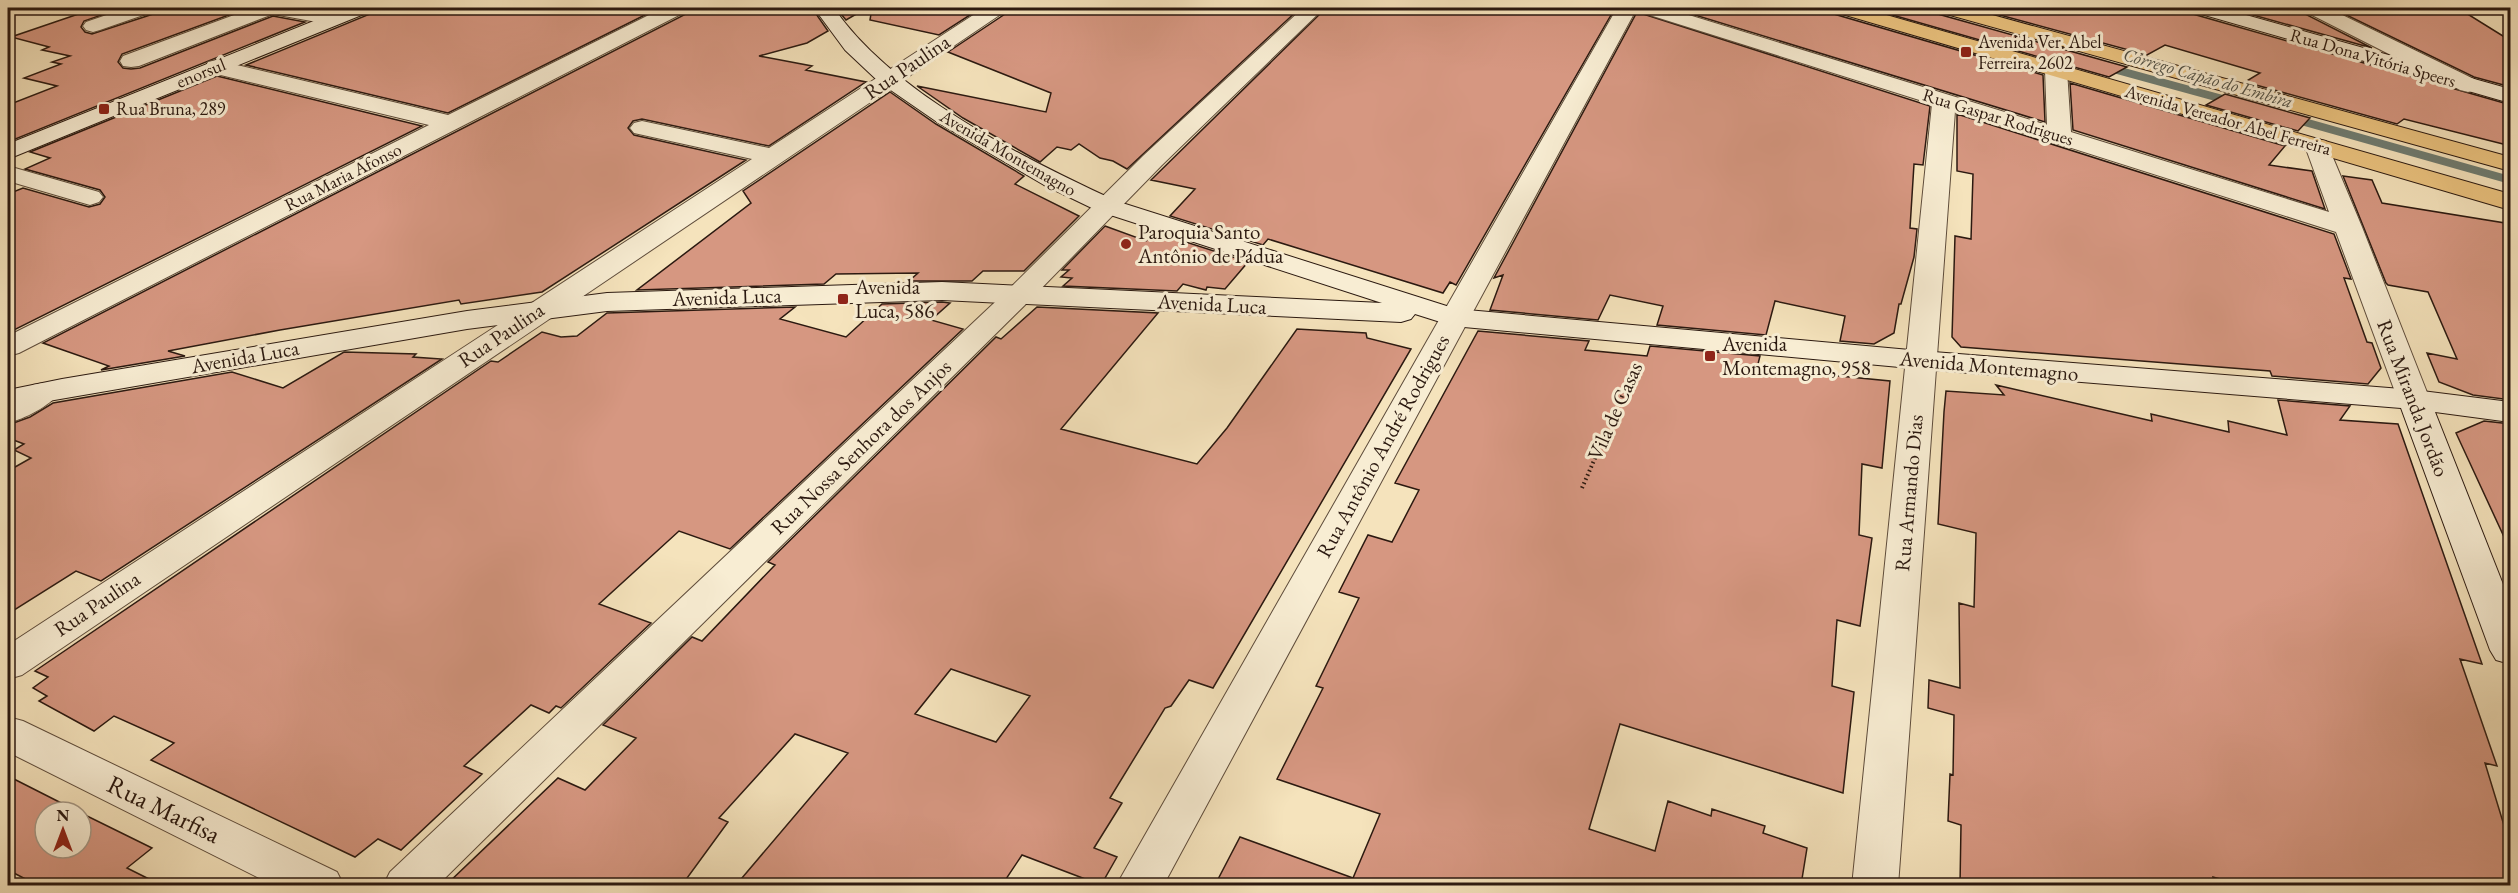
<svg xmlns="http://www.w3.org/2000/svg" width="2518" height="893" viewBox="0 0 2518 893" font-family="'EB Garamond',serif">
<rect width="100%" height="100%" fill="#f5e3bc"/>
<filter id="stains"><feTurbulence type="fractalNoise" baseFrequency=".00333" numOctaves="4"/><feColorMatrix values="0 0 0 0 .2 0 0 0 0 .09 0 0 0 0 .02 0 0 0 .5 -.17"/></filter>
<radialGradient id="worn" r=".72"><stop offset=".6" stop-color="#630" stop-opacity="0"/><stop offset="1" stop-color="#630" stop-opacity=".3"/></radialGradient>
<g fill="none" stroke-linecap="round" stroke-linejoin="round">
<path stroke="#6f7c71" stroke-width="8" d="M 2106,67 L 2230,101
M 2294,119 L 2510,180"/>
</g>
<path fill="#d69781" stroke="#2b1910" stroke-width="1.5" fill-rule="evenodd" d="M 96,8 L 122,8 L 84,21 L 81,27 L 85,32 L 92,34 L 153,14 L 157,8 L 248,8 L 122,54 L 118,62 L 123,68 L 131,69 L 140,68 L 273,16 L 305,22 L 8,142 L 8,105 L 57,86 L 24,78 L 61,64 L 52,62 L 70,56 L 42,50 L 49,47 L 11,37 Z
M 374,8 L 659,8 L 448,113 L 246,65 L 370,14 Z
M 690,8 L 812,8 L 828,31 L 807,43 L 759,56 L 812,66 L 806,70 L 866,82 L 769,146 L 642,119 L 633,121 L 628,128 L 634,135 L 746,160 L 542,292 L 461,304 L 459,300 L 280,330 L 168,351 L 185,356 L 101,370 L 109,366 L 43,343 L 686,14 Z
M 836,8 L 867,8 L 846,20 Z
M 872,8 L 981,8 L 939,35 L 870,20 Z
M 1009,8 L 1300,8 L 1127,169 L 1113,161 L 1100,158 L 1079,144 L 1071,150 L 1057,147 L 1040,162 L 963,118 L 917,86 L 1046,112 L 1051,93 L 948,52 L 1005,14 Z
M 1326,8 L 1615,8 L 1456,285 L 1450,282 L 1443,293 L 1268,239 L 1263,245 L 1170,216 L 1195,189 L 1151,180 Z
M 1672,8 L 1830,8 L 1834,14 L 2043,75 L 2045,122 Z
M 1868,8 L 1934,8 L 1938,14 L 2127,67 L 2109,77 Z
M 1974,8 L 2189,8 L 2193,14 L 2511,105 L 2511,146 L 2404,119 L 2397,124 L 2245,82 L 2260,73 L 2165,45 L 2147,55 Z
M 2228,8 L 2301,8 L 2305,14 L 2372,48 Z
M 2332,8 L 2458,8 L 2511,41 L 2511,87 L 2474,77 Z
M 1637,12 L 1930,106 L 1923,165 L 1914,164 L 1910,228 L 1917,229 L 1914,257 L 1901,304 L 1899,304 L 1894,333 L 1874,344 L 1840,341 L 1845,316 L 1775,301 L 1766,335 L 1657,325 L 1663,306 L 1610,295 L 1598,320 L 1490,310 L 1503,275 L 1494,278 Z
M 217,76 L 422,126 L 10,332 L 8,331 L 8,194 L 23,188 L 89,207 L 100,204 L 105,197 L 100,190 L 25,169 L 50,158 L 30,152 Z
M 2070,83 L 2285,146 L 2269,165 L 2312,171 L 2325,209 L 2073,130 Z
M 890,92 L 936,124 L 1024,176 L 1015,184 L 1079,216 L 1024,271 L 983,271 L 972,281 L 909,281 L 918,273 L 836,274 L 824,284 L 637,290 L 751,203 L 743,191 Z
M 2225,94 L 2310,118 L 2298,131 L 2206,105 Z
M 1957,114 L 2334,234 L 2351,279 L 2344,278 L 2367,342 L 2372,343 L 2381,368 L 2368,384 L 2272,376 L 2270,371 L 1961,347 L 1952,337 L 1955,236 L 1971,239 L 1973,174 L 1957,171 Z
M 2343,176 L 2372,180 L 2382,203 L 2511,224 L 2511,400 L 2473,395 L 2439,382 L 2427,353 L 2457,359 L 2428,292 L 2388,285 L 2386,283 Z
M 1105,226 L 1146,241 L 1155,232 L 1248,262 L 1225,289 L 1207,287 L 1206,290 L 1183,284 L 1177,291 L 1063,286 L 1072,278 L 1061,277 L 1069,270 L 1062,270 Z
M 942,302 L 950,303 L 931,320 L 963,329 L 730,549 L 679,531 L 599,604 L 651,623 L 561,708 L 556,706 L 549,713 L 531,705 L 464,766 L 482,774 L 401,850 L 378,839 L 355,857 L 151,760 L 174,743 L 114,716 L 94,731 L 39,701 L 47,696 L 33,688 L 48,677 L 35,671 L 491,361 L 498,362 L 542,332 L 561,337 L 577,336 L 607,313 L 795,307 L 780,319 L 846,337 L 882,304 Z
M 1037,307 L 1158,313 L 1061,429 L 1197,464 L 1227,428 L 1297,329 L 1366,333 L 1367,338 L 1411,349 L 1213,688 L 1189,680 L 1171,706 L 1165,708 L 1110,798 L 1122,803 L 1094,848 L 1117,857 L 1101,885 L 1022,855 L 1002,885 L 736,885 L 848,753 L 795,734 L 719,818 L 728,822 L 682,885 L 446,885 L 558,778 L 585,790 L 636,738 L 603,725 L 692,637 L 702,641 L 775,565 L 768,562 L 996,337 L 1001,339 ZM 951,669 L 1030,696 L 996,742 L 915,714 Z
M 1478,331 L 1589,341 L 1585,350 L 1647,356 L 1650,346 L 1760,356 L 1757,368 L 1890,381 L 1882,468 L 1862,464 L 1859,535 L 1872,538 L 1860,626 L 1837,620 L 1832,686 L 1854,692 L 1843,793 L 1620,724 L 1589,829 L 1655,851 L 1668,801 L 1711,816 L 1712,809 L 1765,826 L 1763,833 L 1807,848 L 1801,885 L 1215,885 L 1240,837 L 1353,878 L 1380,814 L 1277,779 L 1323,688 L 1316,686 L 1359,598 L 1339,592 L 1368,535 L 1392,542 L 1419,490 L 1395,483 Z
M 344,352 L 416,354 L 413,357 L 442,359 L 101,581 L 76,571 L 8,614 L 8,471 L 31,458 L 14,450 L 24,444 L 8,438 L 8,425 L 30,417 L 53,403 L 232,372 L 283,388 Z
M 1996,385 L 2152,421 L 2151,414 L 2229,432 L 2228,421 L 2287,435 L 2278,400 L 2350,406 L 2340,420 L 2398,424 L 2482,664 L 2460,659 L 2497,766 L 2485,763 L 2506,832 L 2511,834 L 2511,885 L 2242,885 L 2213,877 L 2214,885 L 1960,885 L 1961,825 L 1948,821 L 1950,774 L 1953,775 L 1954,715 L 1928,708 L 1929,680 L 1960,688 L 1959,603 L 1974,607 L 1976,533 L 1938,524 L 1944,412 L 1946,391 L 2004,395 Z
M 2484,421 L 2511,424 L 2511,552 L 2456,433 Z
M 8,776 L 79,812 L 45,812 L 45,848 L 81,848 L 81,813 L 152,848 L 127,868 L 161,885 L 37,885 L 8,870 Z"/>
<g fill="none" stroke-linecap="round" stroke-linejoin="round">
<defs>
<path id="street" d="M 127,8 L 155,8 L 152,12 L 100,30 L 93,32 L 86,30 L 83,26 L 86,22 Z
M 253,8 L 304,8 L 340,15 L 343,19 L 340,23 L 333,25 L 273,14 L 139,66 L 131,67 L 123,66 L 120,61 L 123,56 Z
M 663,8 L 688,8 L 685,12 L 19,353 L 8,356 L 8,336 L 429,125 L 208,72 L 205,67 L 208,62 L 216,60 L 448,115 Z
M 984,8 L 1007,8 L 1004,12 L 22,675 L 8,679 L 8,645 L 752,159 L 634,133 L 630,128 L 634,123 L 642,121 L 769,148 Z
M 1303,8 L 1324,8 L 1162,165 L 1030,300 L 437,886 L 383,886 L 390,872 L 1010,288 L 1144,155 Z
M 1617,8 L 1637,8 L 1163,886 L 1116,886 Z
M 1637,8 L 1666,8 L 2047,125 L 2045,70 L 2048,65 L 2056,63 L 2064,65 L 2067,70 L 2071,132 L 2329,212 L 2305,146 L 2308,141 L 2317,139 L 2326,141 L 2362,227 L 2430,400 L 2425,407 L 2414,410 L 2403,407 L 2398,400 L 2336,232 L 1955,111 L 1898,886 L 1852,886 L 1932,104 L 1640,12 Z
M 2303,8 L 2328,8 L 2476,80 L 2479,85 L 2476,90 L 2468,92 L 2460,90 L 2306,12 Z
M 8,166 L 99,192 L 103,197 L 99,202 L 90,205 L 8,181 Z
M 44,383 L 55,385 L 60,392 C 50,406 24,419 8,423 L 8,400 L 33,385 Z
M 8,717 L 23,721 L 337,872 L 344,886 L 275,886 L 8,752 Z"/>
<path id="secondary" d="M 346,8 L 372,8 L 369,12 L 8,159 L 8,144 Z
M 814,8 L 834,8 C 892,93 1023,158 1116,201 L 1456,309 L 1921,351 L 2414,390 L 2510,402 L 2510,422 L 2435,412 L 2510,602 L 2510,664 L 2496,660 L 2490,650 L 2401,408 L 1921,369 L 1453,326 L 1415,314 L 1411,319 L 1401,322 L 942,300 L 607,311 L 467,329 L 8,408 L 8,390 L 62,379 L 467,311 L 607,293 L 942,282 L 1382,303 L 1098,211 L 1044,185 L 937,122 L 879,82 L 845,50 Z
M 2191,8 L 2221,8 L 2510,89 L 2510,103 L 2194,12 Z"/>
<path id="primary" d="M 1832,8 L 1862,8 L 2510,194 L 2510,210 L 1835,12 Z
M 1936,8 L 1967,8 L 2510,157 L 2510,171 L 1939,12 Z"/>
</defs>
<use href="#street" stroke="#5e4c3b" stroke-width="2"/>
<use href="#secondary" stroke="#2b1910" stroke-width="2"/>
<use href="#primary" stroke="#2b1910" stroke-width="2"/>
<path stroke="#2b1910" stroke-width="4" stroke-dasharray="1.5 3" stroke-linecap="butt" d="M 1582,488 L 1637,362"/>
<use href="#street" fill="#f8edd3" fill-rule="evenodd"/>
<use href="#secondary" fill="#f8edd3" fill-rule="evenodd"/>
<use href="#primary" fill="#eac27e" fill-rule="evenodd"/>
</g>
<g fill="#8f2418" stroke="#f8edd3" stroke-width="2">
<rect x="1960" y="46" width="12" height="12" rx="3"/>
<rect x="98" y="103" width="12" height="12" rx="3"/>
<circle cx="1126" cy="244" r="6"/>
<rect x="837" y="293" width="12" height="12" rx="3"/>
<rect x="1704" y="350" width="12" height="12" rx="3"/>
</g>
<g text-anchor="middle" stroke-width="6" stroke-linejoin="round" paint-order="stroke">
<g font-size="18" fill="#2b1910" stroke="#f8edd3" text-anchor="start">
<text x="1978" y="48">Avenida Ver. Abel<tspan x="1978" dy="21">Ferreira, 2602</tspan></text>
<text x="116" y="115">Rua Bruna, 289</text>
</g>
<g font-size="18" fill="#2b1910" stroke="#f8edd3">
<text transform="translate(2373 58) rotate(16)" y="6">Rua Dona Vitória Speers</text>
<text transform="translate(201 73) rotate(-22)" y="6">enorsul</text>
<text transform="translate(1998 117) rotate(17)" y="6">Rua Gaspar Rodrigues</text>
<text transform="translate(2228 120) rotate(16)" y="6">Avenida Vereador Abel Ferreira</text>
<text transform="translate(1008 153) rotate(30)" y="6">Avenida Montemagno</text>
<text transform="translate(343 177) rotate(-27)" y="6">Rua Maria Afonso</text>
</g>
<g font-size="18" font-style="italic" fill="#535348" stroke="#f8edd3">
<text transform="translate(2208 78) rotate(16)" y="6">Córrego Capão do Embira</text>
</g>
<g font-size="21" fill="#2b1910" stroke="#f8edd3">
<text transform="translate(907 67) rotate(-34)" y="7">Rua Paulina</text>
<text transform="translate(727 297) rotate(-2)" y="7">Avenida Luca</text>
<text transform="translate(1212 304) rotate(3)" y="7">Avenida Luca</text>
<text transform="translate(501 335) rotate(-34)" y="7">Rua Paulina</text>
<text transform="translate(245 357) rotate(-10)" y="7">Avenida Luca</text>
<text transform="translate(1989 366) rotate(5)" y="7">Avenida Montemagno</text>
<text transform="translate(2413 398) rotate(69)" y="7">Rua Miranda Jordão</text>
<text transform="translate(1615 411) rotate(-66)" y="7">Vila de Casas</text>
<text transform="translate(1383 446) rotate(-61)" y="7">Rua Antônio André Rodrigues</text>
<text transform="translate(861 447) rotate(-44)" y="7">Rua Nossa Senhora dos Anjos</text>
<text transform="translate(1909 493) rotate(-85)" y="7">Rua Armando Dias</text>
<text transform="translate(97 604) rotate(-34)" y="7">Rua Paulina</text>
</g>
<g font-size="21" fill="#2b1910" stroke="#f8edd3" text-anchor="start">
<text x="1138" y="239">Paroquia Santo<tspan x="1138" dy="24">Antônio de Pádua</tspan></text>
<text x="855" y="294">Avenida<tspan x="855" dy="24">Luca, 586</tspan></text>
<text x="1722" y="351">Avenida<tspan x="1722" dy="24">Montemagno, 958</tspan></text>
</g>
<g font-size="26" fill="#2b1910" stroke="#f8edd3">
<text transform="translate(164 809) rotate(26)" y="9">Rua Marfisa</text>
</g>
</g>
<rect width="2518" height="893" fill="none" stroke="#f5e3bc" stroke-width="30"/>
<rect x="9" y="9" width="2500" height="875" fill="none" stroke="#2b1910" stroke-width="3"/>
<rect x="15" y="15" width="2488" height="863" fill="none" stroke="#2b1910" stroke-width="1.5"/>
<g transform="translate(63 830)"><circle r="28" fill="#f8edd3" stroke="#a69885" stroke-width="1.5"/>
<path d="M0-4.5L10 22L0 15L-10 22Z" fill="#8f2418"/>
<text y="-9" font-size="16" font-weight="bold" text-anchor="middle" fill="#2b1910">N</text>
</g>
<rect width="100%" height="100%" filter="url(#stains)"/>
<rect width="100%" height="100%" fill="url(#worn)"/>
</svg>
